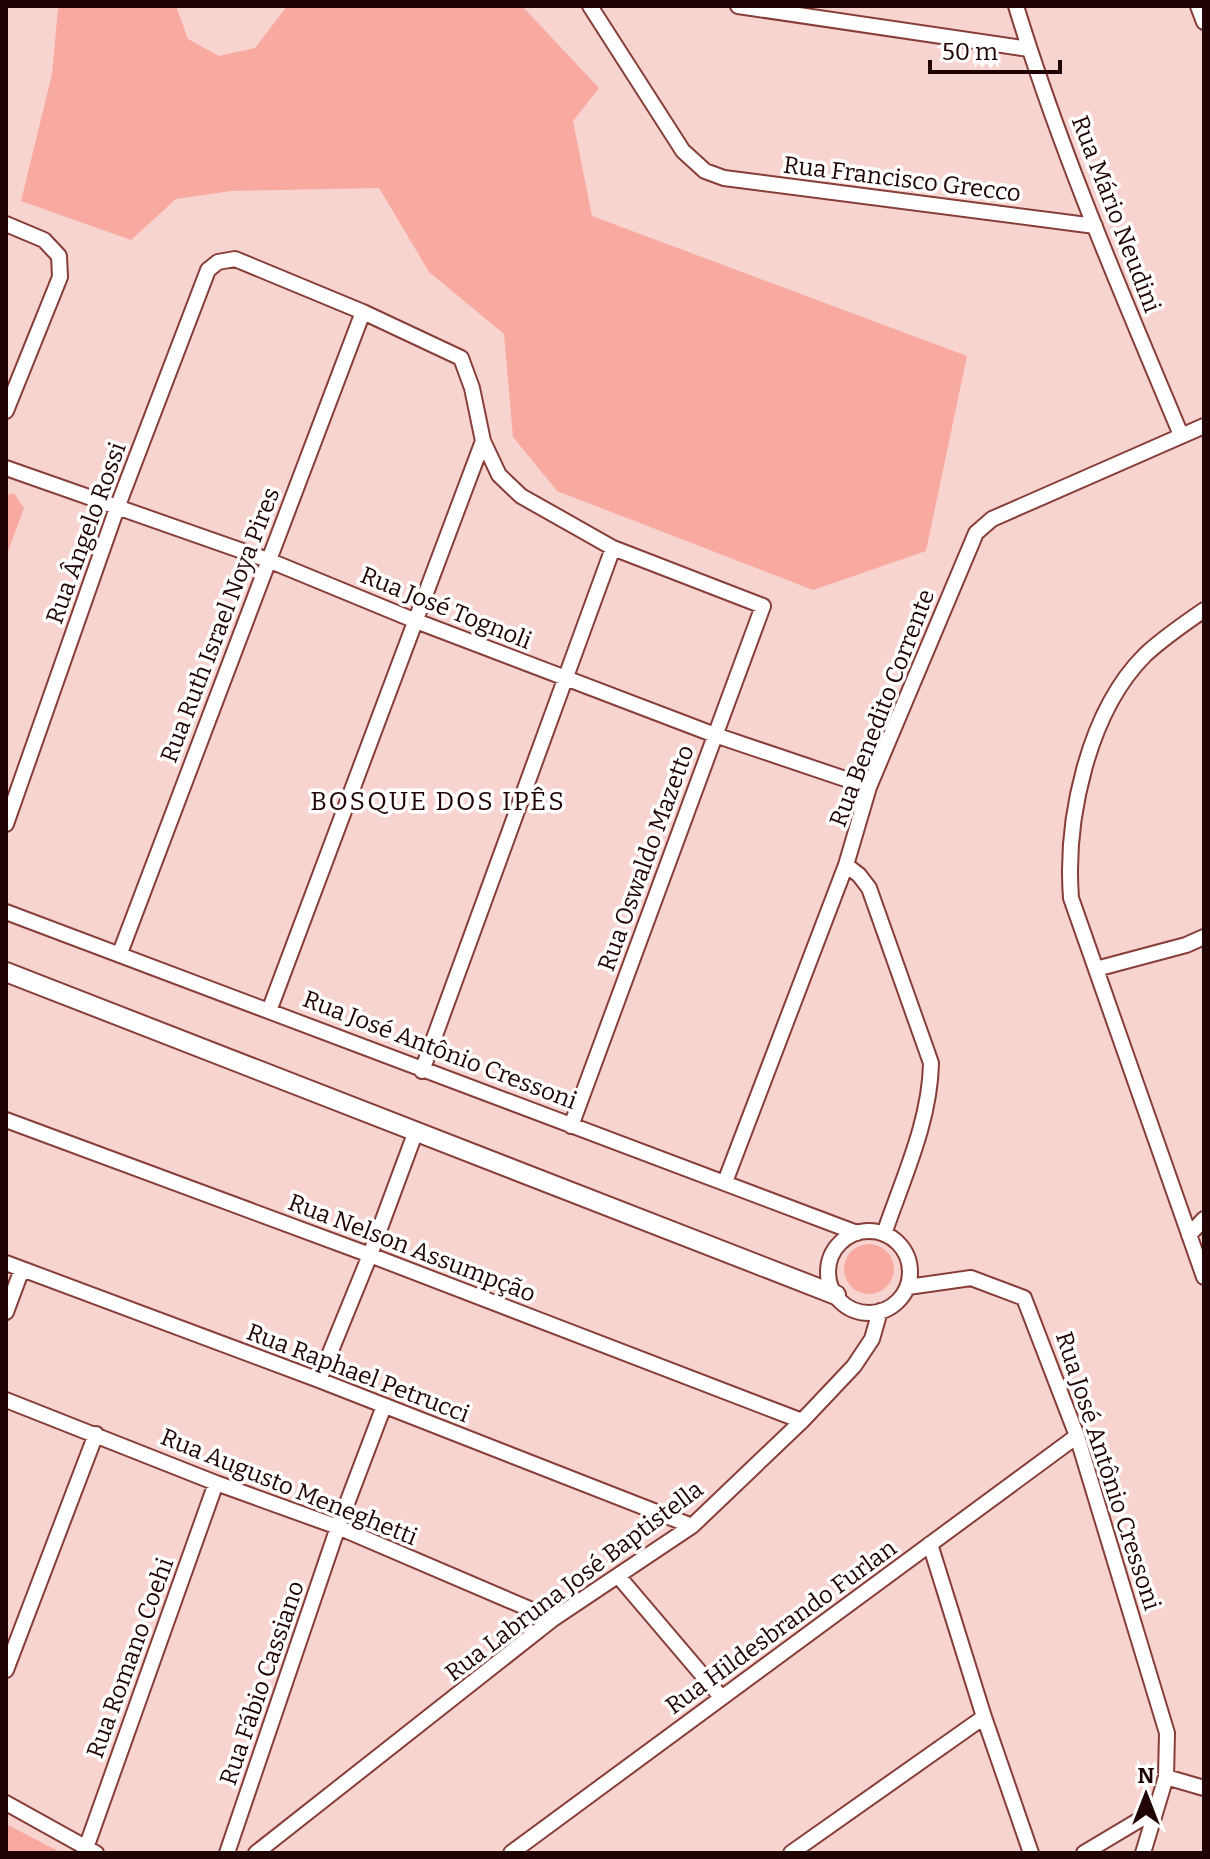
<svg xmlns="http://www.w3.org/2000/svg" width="1210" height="1859" viewBox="0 0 1210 1859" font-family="Bitter,serif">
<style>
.green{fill:#f8aaa1}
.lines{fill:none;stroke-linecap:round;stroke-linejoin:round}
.minor-casing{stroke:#873e38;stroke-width:18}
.tertiary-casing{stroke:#873e38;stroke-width:22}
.minor{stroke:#fff;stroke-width:14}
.tertiary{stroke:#fff;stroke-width:18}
.labels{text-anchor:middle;stroke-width:7;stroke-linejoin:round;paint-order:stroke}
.street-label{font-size:24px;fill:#1f0403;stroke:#fff}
.neighbourhood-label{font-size:26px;letter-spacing:2px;fill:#1f0403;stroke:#fff}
</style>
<rect width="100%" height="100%" fill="#f8d4d0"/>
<path class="green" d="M63 6H176L188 39 219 56 255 48 287 6H522L599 88 573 121 592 216 967 356 926 551 813 590 557 491 513 437 504 334 429 272 379 188 231 191 176 199 131 240 21 201 52 74 58 9Z
M14 493 24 508 6 557V496Z
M844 1269a25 25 0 1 1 50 0a25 25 0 1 1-50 0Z
M6 1824 62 1853H6Z"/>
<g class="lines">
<defs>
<path id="minor" d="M590 6 683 151 705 171 724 178 1095 226
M738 6 1029 49
M1016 6C1061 153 1122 294 1181 435
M1198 6 1204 22
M6 224 44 240 59 256 60 277 6 411
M6 468 268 560 416 621 715 735 869 787
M1204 610C1184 624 1163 638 1145 655 1088 712 1065 819 1071 898L1204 1277
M6 824 117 508 208 270 218 262 235 259 363 312 461 358 472 388 483 441 499 475 521 496 613 548 763 606 571 1126
M846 865 859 875 869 888 931 1063C930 1122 903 1178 884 1234
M6 912 857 1233
M120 953 363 312
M1096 969 1186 945 1204 937
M269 1011 483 441
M422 1071 613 548
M6 1120 370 1255 802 1421
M725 1182 846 865 869 787 976 533 992 519 1204 426
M828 1272a41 41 0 1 1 82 0a41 41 0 1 1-82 0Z
M1189 1235 1204 1219
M6 1263 319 1380 692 1526
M908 1287 971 1278 1024 1298 1077 1436 1167 1733 1166 1777 1143 1853
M6 1312 22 1269
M319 1380 370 1255 416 1131
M6 1400 216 1483 338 1527 553 1619
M930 1544 984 1717 1031 1853
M619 1577 721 1697
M6 1670 96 1434
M1166 1777 1204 1788
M6 1803 96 1853
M86 1848 216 1483
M227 1853 338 1527 384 1406
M256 1853 553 1619 692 1526 802 1421 854 1366 872 1339 880 1311
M511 1853 1077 1436
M791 1853 984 1717
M1084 1853 1156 1810"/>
<path id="tertiary" d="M6 972 836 1295"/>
</defs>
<use href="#minor" class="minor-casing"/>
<use href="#tertiary" class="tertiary-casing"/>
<use href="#minor" class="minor"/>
<use href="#tertiary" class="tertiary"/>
</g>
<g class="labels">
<g class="street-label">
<text transform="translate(902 179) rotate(7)" y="8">Rua Francisco Grecco</text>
<text transform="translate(1116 214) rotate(69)" y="8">Rua Mário Neudini</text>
<text transform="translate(86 533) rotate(-70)" y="8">Rua Ângelo Rossi</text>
<text transform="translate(446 608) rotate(22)" y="8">Rua José Tognoli</text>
<text transform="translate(220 625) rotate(-69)" y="8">Rua Ruth Israel Noya Pires</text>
<text transform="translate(882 708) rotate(-69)" y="8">Rua Benedito Corrente</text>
<text transform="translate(646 858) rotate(-70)" y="8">Rua Oswaldo Mazetto</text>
<text transform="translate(440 1050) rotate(21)" y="8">Rua José Antônio Cressoni</text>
<text transform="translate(412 1248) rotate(21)" y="8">Rua Nelson Assumpção</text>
<text transform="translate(358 1373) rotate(21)" y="8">Rua Raphael Petrucci</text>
<text transform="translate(1108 1471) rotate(72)" y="8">Rua José Antônio Cressoni</text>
<text transform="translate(289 1487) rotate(22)" y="8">Rua Augusto Meneghetti</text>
<text transform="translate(574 1581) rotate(-37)" y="8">Rua Labruna José Baptistella</text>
<text transform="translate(781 1627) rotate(-36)" y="8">Rua Hildesbrando Furlan</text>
<text transform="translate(130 1658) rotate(-70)" y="8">Rua Romano Coehi</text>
<text transform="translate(262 1683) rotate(-71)" y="8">Rua Fábio Cassiano</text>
</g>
<g class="neighbourhood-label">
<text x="438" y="810">BOSQUE DOS IPÊS</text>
</g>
</g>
<rect width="1210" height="1859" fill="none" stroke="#1f0403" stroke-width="16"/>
<g transform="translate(1146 1795)" stroke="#ffffff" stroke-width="6" paint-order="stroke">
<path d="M0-6L14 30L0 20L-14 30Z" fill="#1f0403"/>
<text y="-12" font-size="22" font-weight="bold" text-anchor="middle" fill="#1f0403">N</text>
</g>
<path d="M930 60v12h130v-12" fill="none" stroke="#1f0403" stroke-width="4"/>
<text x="942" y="60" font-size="24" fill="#1f0403" stroke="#ffffff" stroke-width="6" paint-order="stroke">50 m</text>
</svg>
